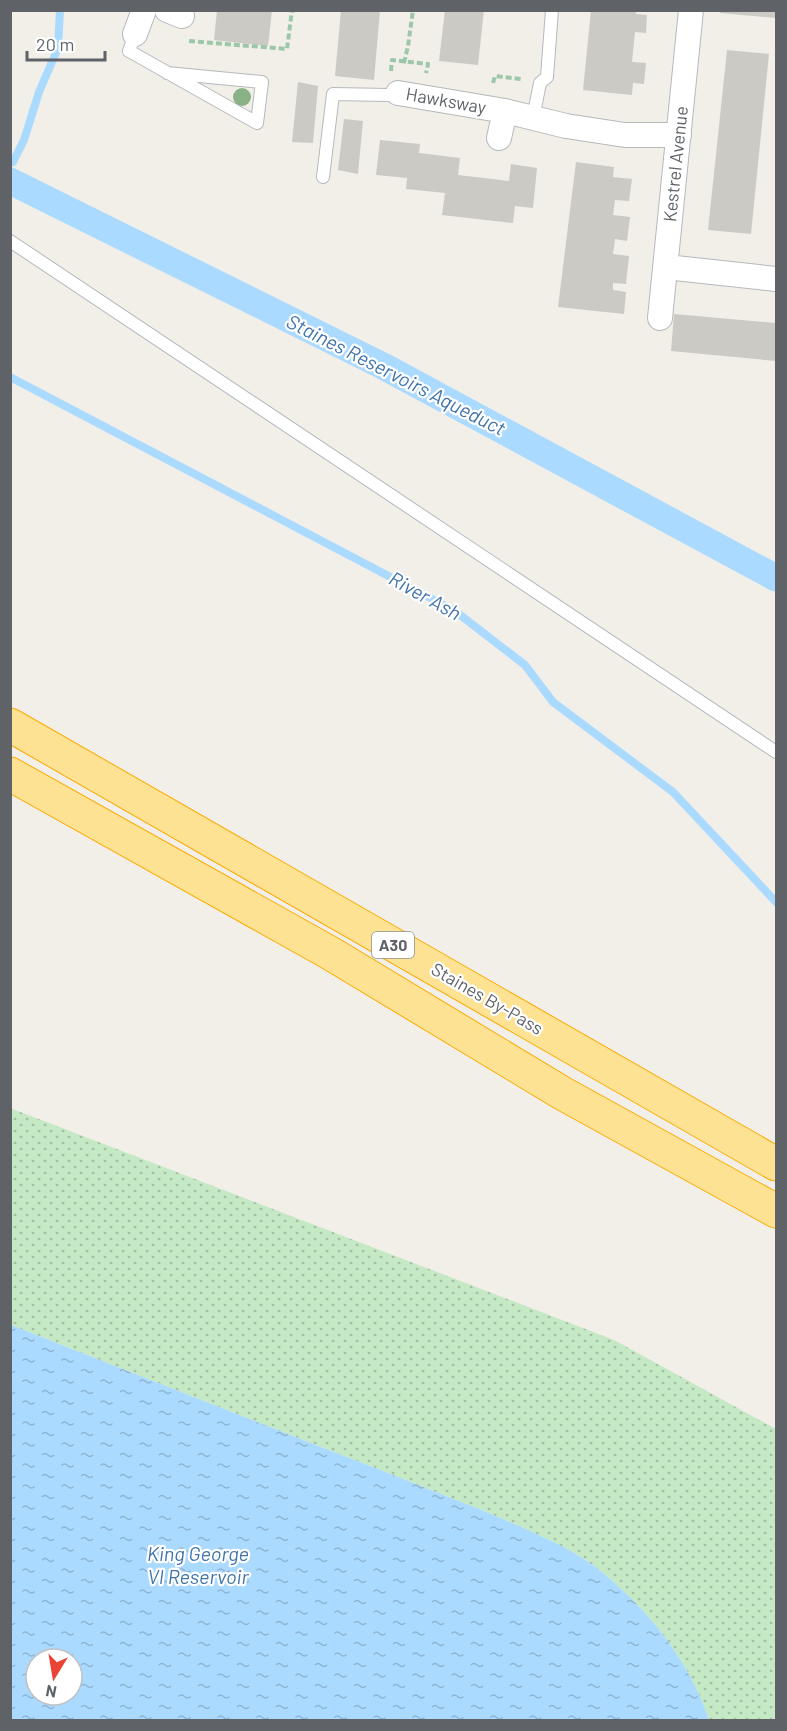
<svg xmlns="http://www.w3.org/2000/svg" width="787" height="1731" viewBox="0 0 787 1731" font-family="Barlow,sans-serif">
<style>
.grass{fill:url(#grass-dots)}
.water{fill:url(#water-ripples);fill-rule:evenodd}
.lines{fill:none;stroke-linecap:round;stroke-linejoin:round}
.stream{stroke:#aadaff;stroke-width:8}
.canal{stroke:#aadaff;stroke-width:27}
.building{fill:#cccac5}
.lane-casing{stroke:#b5b8bc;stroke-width:14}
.street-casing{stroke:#b5b8bc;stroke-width:26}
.highway-casing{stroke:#f9ab00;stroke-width:35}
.path{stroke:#9cc7a9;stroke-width:4;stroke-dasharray:6 3;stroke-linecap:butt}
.lane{stroke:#fff;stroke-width:12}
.street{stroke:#fff;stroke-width:24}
.highway{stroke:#fde293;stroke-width:33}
.tree{fill:#89b387}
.labels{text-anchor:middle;stroke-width:4.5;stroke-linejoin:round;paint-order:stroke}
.shield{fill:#fff;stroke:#8f9295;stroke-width:1.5}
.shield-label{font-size:16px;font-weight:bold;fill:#5f6368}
.street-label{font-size:18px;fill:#5f6368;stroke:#fff}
.water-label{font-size:20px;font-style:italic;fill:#4174aa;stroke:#fff}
</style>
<defs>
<pattern id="grass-dots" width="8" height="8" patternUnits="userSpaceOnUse" patternTransform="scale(1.5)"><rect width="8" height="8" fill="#c5e8c5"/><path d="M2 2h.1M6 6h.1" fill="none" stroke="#a3c0a4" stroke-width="1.8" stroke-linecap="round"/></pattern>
<pattern id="water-ripples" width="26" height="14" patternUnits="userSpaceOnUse" patternTransform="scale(1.5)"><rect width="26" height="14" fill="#aadaff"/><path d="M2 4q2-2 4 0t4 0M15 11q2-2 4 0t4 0" fill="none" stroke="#8eb4d2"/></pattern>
</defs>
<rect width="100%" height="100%" fill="#f1efe8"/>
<path class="grass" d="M10 1108 614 1340 776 1429V1720H709C689 1659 645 1605 594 1566 568 1547 539 1535 510 1522 468 1504 425 1488 383 1471 259 1423 135 1374 11 1325Z"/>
<path class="water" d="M11 1325C135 1374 259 1423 383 1471 425 1488 468 1504 510 1522 539 1535 568 1547 594 1566 645 1605 689 1659 709 1720H11ZM36 1659H72V1695H36Z"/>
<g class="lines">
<path class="stream" d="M13 162 24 140 39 92 58 48 60 10
M10 377 455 611 525 665 553 702 673 792 776 902"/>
<path class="canal" d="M10 181 383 366 776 578"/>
</g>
<path class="building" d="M217 10H272L268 46 214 40Z
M341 10H380L374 80 335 76Z
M445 10H484L478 65 439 61Z
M591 10H636V14L647 15 646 33 635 32 632 62 646 63 644 84 633 83 632 95 583 90Z
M720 10H776V18L720 13Z
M727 50 769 54 751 234 708 230Z
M298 82 318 86 313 143 292 142Z
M344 119 363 121 358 174 338 170Z
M380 140 420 144 419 153 460 158 458 175 509 181 511 164 537 168 533 208 515 206 513 223 442 215 445 193 406 189 407 178 376 175Z
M576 162 614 167 613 177 632 179 629 201 615 200 613 215 630 217 627 241 615 239 613 254 629 256 626 284 613 283V290L626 292 624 314 558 307Z
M674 314 776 323V361L671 351Z"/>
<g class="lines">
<defs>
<path id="lane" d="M135 34 129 51 257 123 262 82 167 73
M533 118 540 83 547 77 552 10
M323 177 333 94 388 95 398 93
M10 241 776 752"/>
<path id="street" d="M167 10 182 16
M135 34 144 10
M398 93 505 111 566 126 625 135H679
M499 138 505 111
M666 267 776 279
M660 318 691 10"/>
<path id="highway" d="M10 725 776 1164
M10 774 330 953 562 1093 776 1211"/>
</defs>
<use href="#lane" class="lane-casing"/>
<use href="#street" class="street-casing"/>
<use href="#highway" class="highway-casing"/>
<path class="path" d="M189 41 287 49 292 10
M404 63 408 46 413 10
M391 71 392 60 428 64 426 73
M493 83 495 76 521 79"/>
<use href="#lane" class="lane"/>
<use href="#street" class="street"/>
<use href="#highway" class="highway"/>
</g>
<circle class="tree" cx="242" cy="97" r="9"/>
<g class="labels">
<rect class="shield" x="372" y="932" width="42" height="26" rx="4.5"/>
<g class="shield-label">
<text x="393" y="951">A30</text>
</g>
<g class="street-label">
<text transform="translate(446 101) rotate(10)" y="6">Hawksway</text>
<text transform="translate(676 164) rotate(-84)" y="6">Kestrel Avenue</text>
<text transform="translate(487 999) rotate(30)" y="6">Staines By-Pass</text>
</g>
<g class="water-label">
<text transform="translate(396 375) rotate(27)" y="7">Staines Reservoirs Aqueduct</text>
<text transform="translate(425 596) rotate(29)" y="7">River Ash</text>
<text x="198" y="1561">King George<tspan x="198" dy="23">VI Reservoir</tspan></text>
</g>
</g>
<rect width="787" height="1731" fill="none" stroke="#5f6368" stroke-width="24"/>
<g transform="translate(54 1677) rotate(191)"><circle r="28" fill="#ffffff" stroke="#bfc1c3" stroke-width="1.5"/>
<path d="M0-4.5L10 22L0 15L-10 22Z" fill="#ea4335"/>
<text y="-9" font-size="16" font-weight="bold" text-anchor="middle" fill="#5f6368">N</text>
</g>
<path d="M27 51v9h78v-9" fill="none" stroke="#5f6368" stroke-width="3"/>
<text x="36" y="51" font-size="18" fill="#5f6368" stroke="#ffffff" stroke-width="4.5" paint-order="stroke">20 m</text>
</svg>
